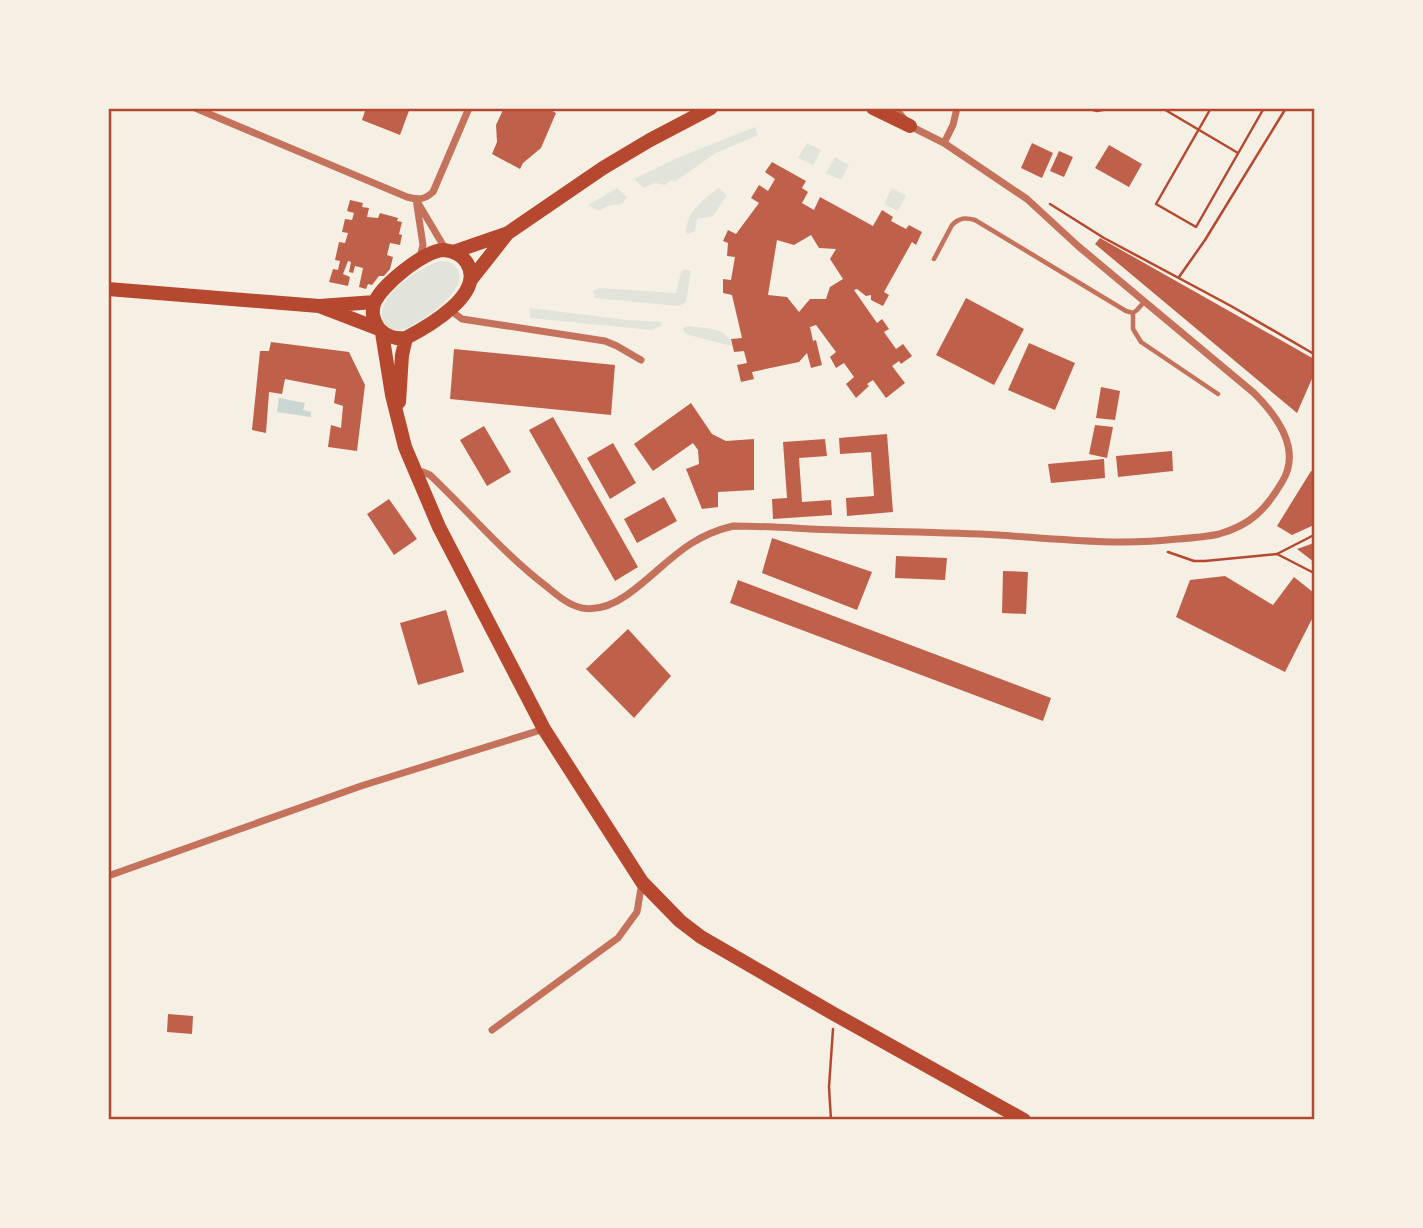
<svg xmlns="http://www.w3.org/2000/svg" width="1423" height="1228" viewBox="0 0 1423 1228" font-family="'Golos Text',sans-serif">
<style>
.green{fill:#e2e4dc}
.water{fill:#c9d6d2}
.building{fill:#bf614a;fill-rule:evenodd}
.lines{fill:none;stroke-linecap:round;stroke-linejoin:round}
.path{stroke:#b5482f;stroke-width:2.5}
.service{stroke:#c5725c;stroke-width:4.5}
.minor{stroke:#c5725c;stroke-width:7}
.primary{stroke:#b5482f;stroke-width:14}
.neatline{fill:none;stroke:#b5482f;stroke-width:2.5}
</style>
<rect width="100%" height="100%" fill="#f6efe4"/>
<path class="green" d="M755 127 758 135 716 153 674 182 671 180 665 185 655 183 644 188 634 179 677 158Z
M807 143 821 150 813 165 798 158Z
M835 157 849 165 841 180 826 173Z
M617 188 627 197C621 206 621 204 612 205 608 205 603 209 599 211L588 205Z
M718 188 727 195 713 216 697 219 695 231 688 234 686 232C687 210 703 201 718 188Z
M892 188 906 196 898 211 884 204Z
M440 261C448 261 454 263 458 270 467 289 432 314 418 322 412 325 405 330 398 330 386 331 379 319 383 308 392 285 419 269 440 261Z
M684 269 691 271 686 302 679 306 595 298 593 291 599 288 676 293 681 272Z
M530 308 627 320 661 322V326L651 330 530 318Z
M687 326C703 328 729 327 732 346L689 335 684 332 683 328Z"/>
<path class="water" d="M279 398 305 403 303 410 311 412V417L277 412Z"/>
<path class="building" d="M366 108H410L400 135 362 120Z
M504 108H547L556 113 541 148 523 163 520 169 492 154 497 142 496 125Z
M1032 143 1053 153 1042 178 1021 168Z
M1109 145 1142 164 1129 187 1095 168Z
M1059 151 1073 157 1064 177 1050 171Z
M772 162 806 181 802 188 808 192 802 203 814 210 820 197 873 226 882 210 893 217 891 221 906 229 909 225 922 232 916 245 912 242 884 292 889 295 883 306 871 300V295L866 296 857 289 854 290 877 323 882 319 889 329 884 332 896 349 903 344 912 356 901 364 899 361 892 366 905 383 886 398 873 380 867 384 869 386 856 398 846 384 854 377 844 363 836 368 830 357 836 352 816 325 810 327 813 341 816 340 822 365 811 368 807 353 799 362 752 372 754 379 741 382 737 365 747 363 744 351 734 352 731 339 742 338 732 295 723 293V279L731 280 735 257 727 256 728 243 723 241 728 230 736 234 759 203 751 198 759 185 768 191 775 179 765 172ZM811 235 819 248 836 249 830 259 843 279 830 287 826 299H810L799 312 787 297 768 295 777 240 794 245Z
M350 200 363 203 362 207 369 208 367 217 378 218 380 213 398 218 397 221 402 222 399 234 402 235 400 245 390 243 387 255 393 257 390 269 384 276H379L372 285 368 284 366 289 359 287 363 268 355 266 353 273 349 272 351 262 348 261 343 274 350 277 348 286 329 282 333 269 338 270 340 261 335 260 339 242 345 243 348 233 342 232 345 219 352 220 354 213 347 211Z
M1100 238 1314 359V374L1297 413 1095 244Z
M966 298 1024 329 994 385 936 355Z
M271 342 349 352 365 385 357 451 328 447 331 425 341 428 343 406 334 403 336 389 285 379 282 394 269 392 266 433 252 430 260 351H269Z
M1029 343 1075 363 1055 410 1008 390Z
M454 349 615 365 611 415 450 399Z
M1101 387 1120 391 1115 420 1096 418Z
M691 403 712 434 726 441 754 439V490L718 492V507L702 509 686 469 699 464 698 450 693 443 653 471 634 444Z
M553 417 638 567 615 581 529 430Z
M1095 425 1113 427 1107 458 1089 454Z
M484 426 511 472 487 486 460 440Z
M887 434 893 512 847 516 846 498 874 496 871 452 840 454 839 438Z
M825 439 827 456 799 458 802 502 831 500 832 515 773 519 772 499 787 498 783 442Z
M613 443 636 483 610 499 587 458Z
M1172 451 1173 471 1118 477 1116 456Z
M1104 459 1105 478 1051 483 1048 464Z
M1311 471 1314 472V525L1292 535 1277 526Z
M664 497 677 521 637 543 624 519Z
M389 499 417 539 394 555 367 514Z
M772 538 872 572 857 610 762 573Z
M1314 543V562L1297 549Z
M896 556 947 558 945 580 895 578Z
M1003 571 1028 572 1026 614 1002 613Z
M1225 576 1273 605 1294 577 1314 593V615L1285 672 1176 617 1190 580Z
M738 580 1051 698 1043 721 730 603Z
M446 610 464 672 418 685 400 623Z
M628 629 671 676 634 718 586 669Z
M168 1014 193 1016 192 1034 167 1032Z"/>
<g class="lines">
<path class="path" d="M1086 108 1097 111 1114 108
M1162 108 1238 153
M1211 108 1156 204 1196 227 1264 108
M1050 204 1104 238 1231 306 1314 354
M1179 277 1205 240 1286 108
M1168 552 1194 561H1205L1277 554 1314 573
M1277 554 1314 535
M831 1120 829 1087 833 1029"/>
<path class="service" d="M934 259 952 225C959 218 965 217 975 220L1126 311 1133 313 1137 310 1144 302
M1133 313V329L1141 342 1218 394"/>
<path class="minor" d="M195 108 407 197C418 200 424 200 433 192L469 108
M944 143 953 125 957 108
M416 199 423 245 420 257
M418 203 446 250
M450 310 462 319 605 341 617 346 641 360
M416 473 423 472 430 475C469 512 503 553 546 586 557 595 568 605 582 608 598 611 614 604 627 595 666 567 683 538 733 526 769 526 804 529 839 530 892 532 945 532 998 535 1058 539 1118 546 1177 539 1191 538 1206 537 1219 534 1251 525 1266 509 1282 482 1302 450 1277 416 1254 393L1078 246 1027 199 944 143 910 126 895 108
M108 876 361 786 544 729
M492 1030 618 938 637 912 642 882"/>
<path class="primary" d="M873 108 910 126
M453 252 508 233 603 168 650 140 711 108
M470 281 507 234
M108 289 319 306 375 302
M319 306 379 329C387 337 395 339 406 338 427 327 486 294 467 263 462 255 454 251 444 250 425 250 380 286 374 304 371 314 374 321 379 329
M382 333 392 395 405 447 439 527 544 729 642 882 680 921 701 937 834 1014 1024 1120
M399 402 402 355 406 338"/>
</g>
<rect width="1423" height="1228" fill="none" stroke="#f6efe4" stroke-width="220"/>
<rect x="110" y="110" width="1203" height="1008" class="neatline"/>
</svg>
